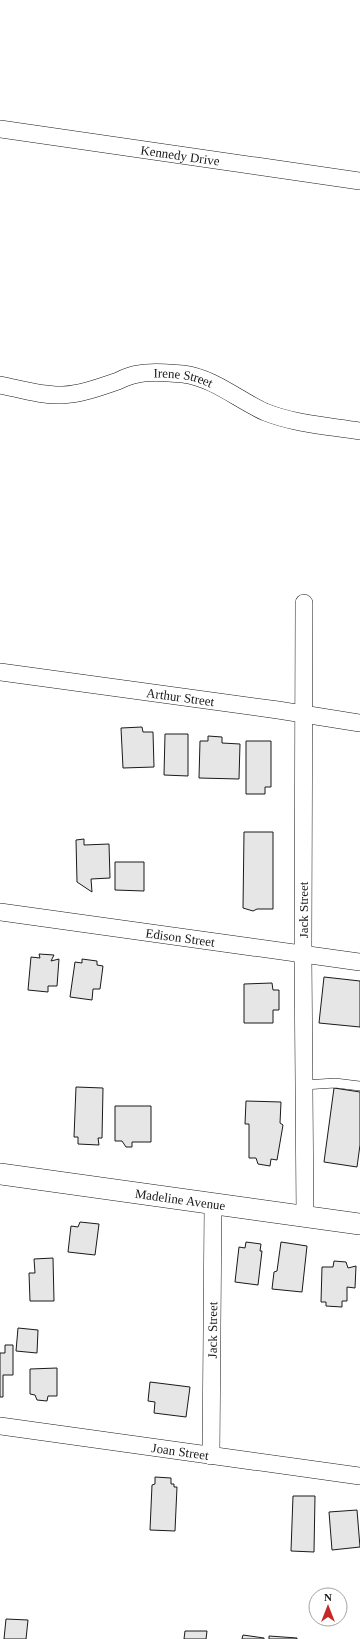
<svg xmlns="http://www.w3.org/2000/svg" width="360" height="1639" viewBox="0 0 360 1639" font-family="Georgia,serif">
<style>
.building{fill:#e6e6e6;stroke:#1a1a1a}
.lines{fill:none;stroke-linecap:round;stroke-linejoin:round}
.service-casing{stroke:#1a1a1a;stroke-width:10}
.minor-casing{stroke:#1a1a1a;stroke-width:18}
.tertiary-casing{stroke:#1a1a1a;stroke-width:22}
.service{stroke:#fff;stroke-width:9}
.minor{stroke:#fff;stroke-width:17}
.tertiary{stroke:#fff;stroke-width:21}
.labels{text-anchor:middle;stroke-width:3;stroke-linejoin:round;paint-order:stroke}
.street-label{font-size:13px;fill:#1a1a1a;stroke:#fff}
</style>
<rect width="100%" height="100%" fill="#fff"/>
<path class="building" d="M142 727 143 732H153L154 767 123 768 121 728Z
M165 734H188V776L164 775Z
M208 736 222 737V743L240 744 239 779 199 778 200 741H208Z
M246 741H271V787H265V794H246Z
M244 832H273V909H257L253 911 243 908Z
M84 839V845L109 844 110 878 91 879 92 892 77 882 76 840Z
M115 862H144V891L115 890Z
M39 954 54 955 51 961 59 959 57 986H48V992L28 990 31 957 40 958Z
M82 959 97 961V965L103 966 100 989H93L92 1000 70 997 75 962 82 963Z
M324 977 360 981V1027L319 1023Z
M272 983 273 990H279V1010H273V1023H244V984Z
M76 1087 103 1088 102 1138H98L99 1145 78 1144V1137H74Z
M334 1088 360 1092V1145L357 1167 324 1162Z
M246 1101 281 1102 280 1123 283 1125 277 1160 271 1159 270 1166 258 1164 256 1158H249V1124H245Z
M115 1106H151V1142H132V1147H126L122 1141H115Z
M80 1222 99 1224 95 1255 68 1252 71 1226 78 1227Z
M246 1242 261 1244 260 1251H262L258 1285 235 1282 239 1247 245 1248Z
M281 1242 307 1246 302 1292 272 1289 274 1272 277 1271Z
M53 1258 54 1301H30L29 1273H35L34 1259Z
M334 1261 346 1262 348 1268 356 1266 355 1288 347 1287V1301H342V1307L326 1306V1302H321L322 1267H333Z
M18 1328 38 1330 37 1353 16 1351Z
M5 1345H13V1375H3V1397H0V1353H5Z
M57 1368V1396H48L47 1401 37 1400 35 1395 30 1394V1369Z
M150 1382 190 1387 186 1417 154 1413 155 1402 148 1401Z
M155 1477 171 1478V1484H174V1487H177L175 1531 150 1530 152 1485 155 1484Z
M293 1496H315L314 1552 291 1551Z
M357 1510 360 1547 332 1550 329 1512Z
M6 1619 28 1620 26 1639H4Z
M185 1631H207L206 1639H184Z
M243 1635 264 1638V1639H242Z
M269 1636 297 1638V1639H269Z"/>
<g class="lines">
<defs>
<path id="service" d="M304 1085 335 1083 360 1086"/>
<g id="minor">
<path id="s1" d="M0 129 360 181"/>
<path id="s2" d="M0 385C20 389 42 396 63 395 82 394 100 387 118 381 124 378 131 375 138 374 153 371 168 373 183 374 214 378 238 400 265 412 295 424 328 426 360 431"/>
<path d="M304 603 303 954 305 1217"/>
<path id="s3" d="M0 672 278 710 360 723"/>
<path id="s4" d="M0 912 360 962"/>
<path id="s5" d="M0 1426 360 1476"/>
<path id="s6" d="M211 1456 213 1204"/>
</g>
<g id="tertiary">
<path id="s7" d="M0 1174 360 1224"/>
</g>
</defs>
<use href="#service" class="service-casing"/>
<use href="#minor" class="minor-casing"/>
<use href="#tertiary" class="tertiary-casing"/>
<use href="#service" class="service"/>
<use href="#minor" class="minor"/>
<use href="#tertiary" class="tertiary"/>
</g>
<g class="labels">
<g class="street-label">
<text dy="5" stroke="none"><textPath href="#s1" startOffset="182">Kennedy Drive</textPath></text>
<text dy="5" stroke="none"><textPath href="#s2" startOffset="188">Irene Street</textPath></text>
<text dy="5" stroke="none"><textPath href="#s3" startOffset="182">Arthur Street</textPath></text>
<text transform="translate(303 910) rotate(-90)" y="5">Jack Street</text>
<text dy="5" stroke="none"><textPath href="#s4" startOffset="182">Edison Street</textPath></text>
<text dy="5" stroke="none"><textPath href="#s7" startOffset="182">Madeline Avenue</textPath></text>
<text dy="5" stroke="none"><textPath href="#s6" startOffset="126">Jack Street</textPath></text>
<text dy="5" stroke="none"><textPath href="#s5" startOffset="182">Joan Street</textPath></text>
</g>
</g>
<g transform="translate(328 1607)"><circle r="19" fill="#ffffff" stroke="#a3a3a3"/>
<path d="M0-3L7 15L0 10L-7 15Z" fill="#c62828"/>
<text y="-6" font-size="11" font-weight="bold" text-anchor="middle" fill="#1a1a1a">N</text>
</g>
</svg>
